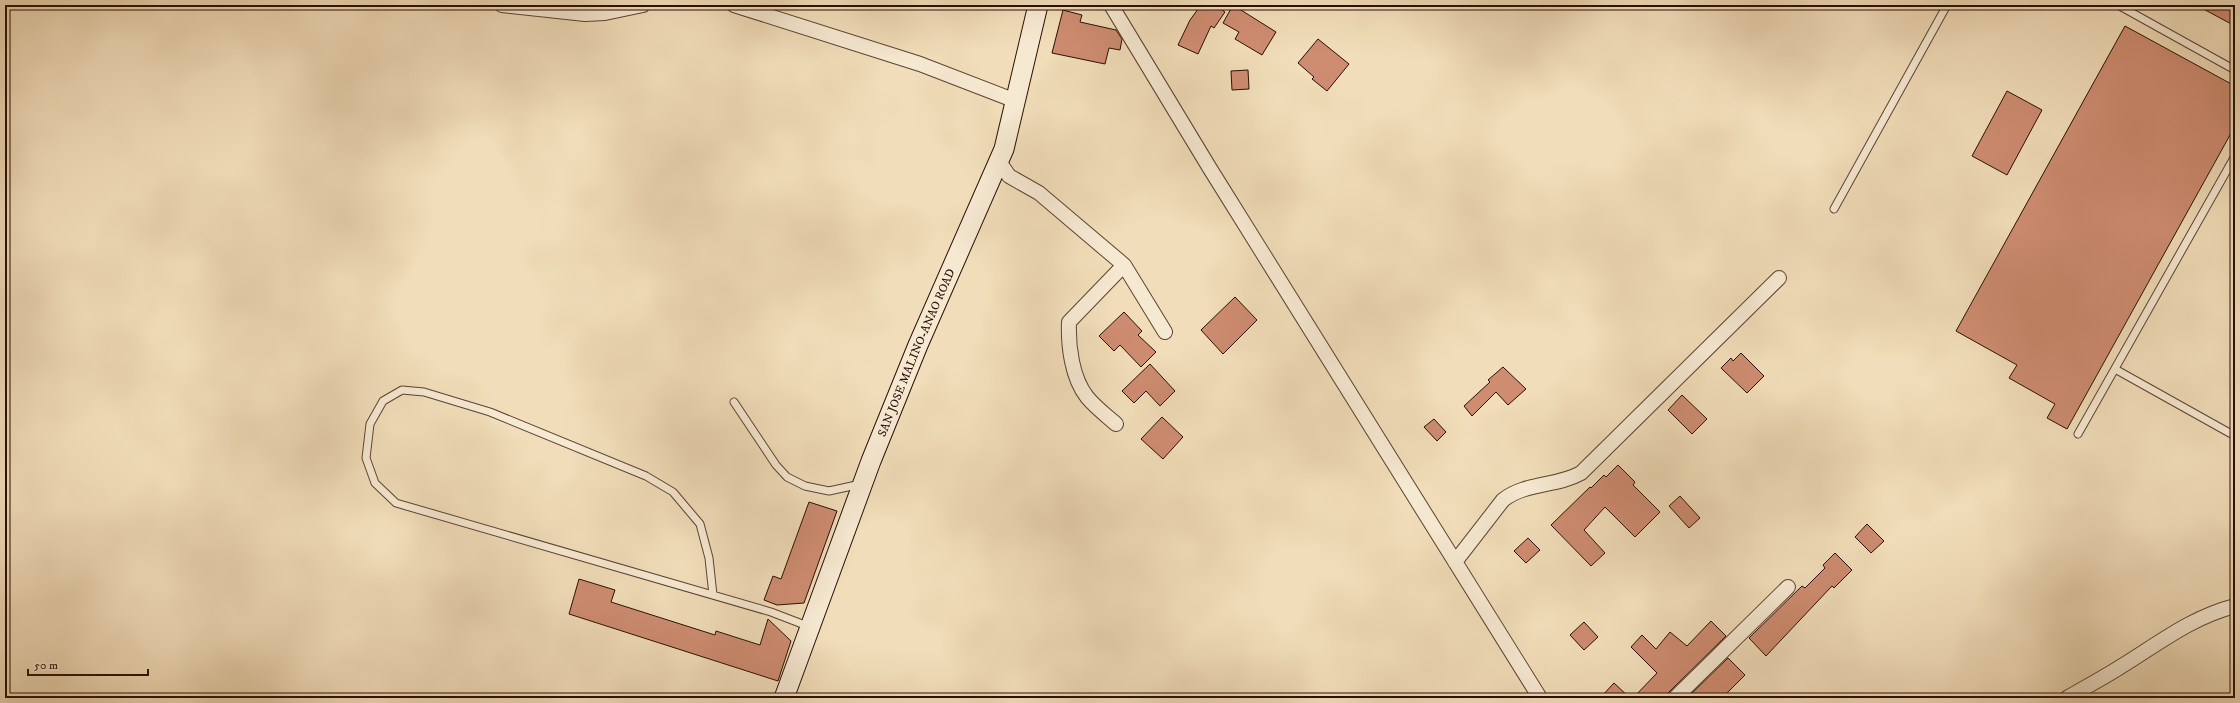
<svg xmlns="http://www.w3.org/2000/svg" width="2240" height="703" viewBox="0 0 2240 703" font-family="'IM FELL DW Pica',serif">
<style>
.building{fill:#ce8c71;stroke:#2a0e04}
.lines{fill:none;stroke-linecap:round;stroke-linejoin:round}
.service-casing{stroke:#5c4231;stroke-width:9}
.minor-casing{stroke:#5c4231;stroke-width:16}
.secondary-casing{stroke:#2a0e04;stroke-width:21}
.service{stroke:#f6e9d2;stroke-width:7}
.minor{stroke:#f6e9d2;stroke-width:14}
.secondary{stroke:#f6e9d2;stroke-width:19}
.labels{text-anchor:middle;stroke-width:3.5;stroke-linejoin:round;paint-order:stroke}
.street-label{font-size:12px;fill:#2a0e04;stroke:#f6e9d2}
</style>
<rect width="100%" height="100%" fill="#f1ddb9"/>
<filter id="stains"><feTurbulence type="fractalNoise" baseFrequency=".005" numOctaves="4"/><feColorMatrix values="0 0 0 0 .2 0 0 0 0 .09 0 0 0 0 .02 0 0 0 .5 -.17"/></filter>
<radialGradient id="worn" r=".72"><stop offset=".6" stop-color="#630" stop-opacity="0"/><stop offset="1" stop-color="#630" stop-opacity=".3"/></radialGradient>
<path class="building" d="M1201 5H1215L1225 12 1214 28 1211 26 1198 54 1178 45 1190 20Z
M1233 5 1276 32 1262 55 1235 39 1239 32 1223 23Z
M2196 5H2235V26Z
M1063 10 1082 15 1080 22 1116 30 1122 39 1120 50 1109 48 1105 64 1052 53Z
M2125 26 2235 86V126L2067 429 2047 418 2055 404 2009 378 2017 365 1956 331Z
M1318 39 1349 64 1327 91 1312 79 1314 77 1298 63Z
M1248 70 1249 89 1232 90 1231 71Z
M2007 91 2042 110 2007 175 1972 156Z
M1235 297 1257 320 1223 354 1201 330Z
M1124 312 1142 331 1138 335 1156 352 1141 367 1120 345 1114 351 1099 336Z
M1741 353 1764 376 1747 393 1721 368 1731 358 1733 361Z
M1150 364 1175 391 1160 406 1146 391 1134 403 1122 391Z
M1503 367 1526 389 1508 405 1496 392 1472 416 1464 406 1490 382 1488 380Z
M1682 395 1707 419 1692 434 1668 410Z
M1162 417 1183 437 1163 459 1141 439Z
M1434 419 1446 432 1437 441 1424 427Z
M1618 465 1635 482 1633 485 1660 512 1635 537 1605 507 1584 530 1605 553 1591 566 1551 525 1590 487 1591 488 1604 475 1606 477Z
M1680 496 1700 518 1689 528 1669 506Z
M809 502 837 511 804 603 777 605 764 600 773 576 781 579Z
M1867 524 1884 541 1871 553 1855 537Z
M1528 538 1540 550 1526 563 1514 551Z
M1835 553 1852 570 1834 588 1832 586 1766 656 1749 638 1802 586 1805 588 1825 568 1823 565Z
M579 579 615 590 611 602 715 635 716 631 760 645 768 619 791 641 778 681 569 614Z
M1711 621 1726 636 1669 692 1667 698H1633L1657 673 1631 647 1642 635 1656 649 1670 632 1687 646Z
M1584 622 1598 637 1584 650 1570 635Z
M1728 658 1745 675 1722 698H1687Z
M1614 683 1630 698H1600Z"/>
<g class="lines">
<defs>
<path id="service" d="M2118 5 2235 70
M1834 209 1947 5
M2115 369 2235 436
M734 402 776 465 787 477 805 486 829 491 861 484
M2078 434 2235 156
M713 595 709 558 700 524 673 492 646 476 490 412 424 392 402 390 383 401 370 424 366 458 375 483 396 503 771 612 810 627"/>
<path id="minor" d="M502 5 585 14 605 13 643 5
M734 5 920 64 1016 101
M1111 5 1209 167 1540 698
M998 160 1009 176 1039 193 1124 265 1069 322C1068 346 1072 378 1087 397 1095 407 1107 416 1116 424
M1124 265 1165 332
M1455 562 1503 500C1526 482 1556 487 1581 473L1779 278
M1675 698 1788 587
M2067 698C2084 688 2101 679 2117 669 2157 645 2189 618 2235 606"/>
<g id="secondary">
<path id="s1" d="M784 698 871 461 918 345 1004 149 1038 5"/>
</g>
</defs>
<use href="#service" class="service-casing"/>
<use href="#minor" class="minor-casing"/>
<use href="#secondary" class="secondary-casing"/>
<use href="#service" class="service"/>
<use href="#minor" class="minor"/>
<use href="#secondary" class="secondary"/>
</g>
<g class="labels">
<g class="street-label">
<text dy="4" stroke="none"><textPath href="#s1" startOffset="370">SAN JOSE MALINO-ANAO ROAD</textPath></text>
</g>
</g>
<rect width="2240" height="703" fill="none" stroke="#f1ddb9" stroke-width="20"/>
<rect x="6" y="6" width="2228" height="691" fill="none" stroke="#2a0e04" stroke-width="2"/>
<rect x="10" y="10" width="2220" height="683" fill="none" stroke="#2a0e04"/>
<path d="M28 669v6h120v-6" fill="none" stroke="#2a0e04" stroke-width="2"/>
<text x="34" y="669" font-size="12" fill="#2a0e04" stroke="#f6e9d2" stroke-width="3" paint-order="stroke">50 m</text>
<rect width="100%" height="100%" filter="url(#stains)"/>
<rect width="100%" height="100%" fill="url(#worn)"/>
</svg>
